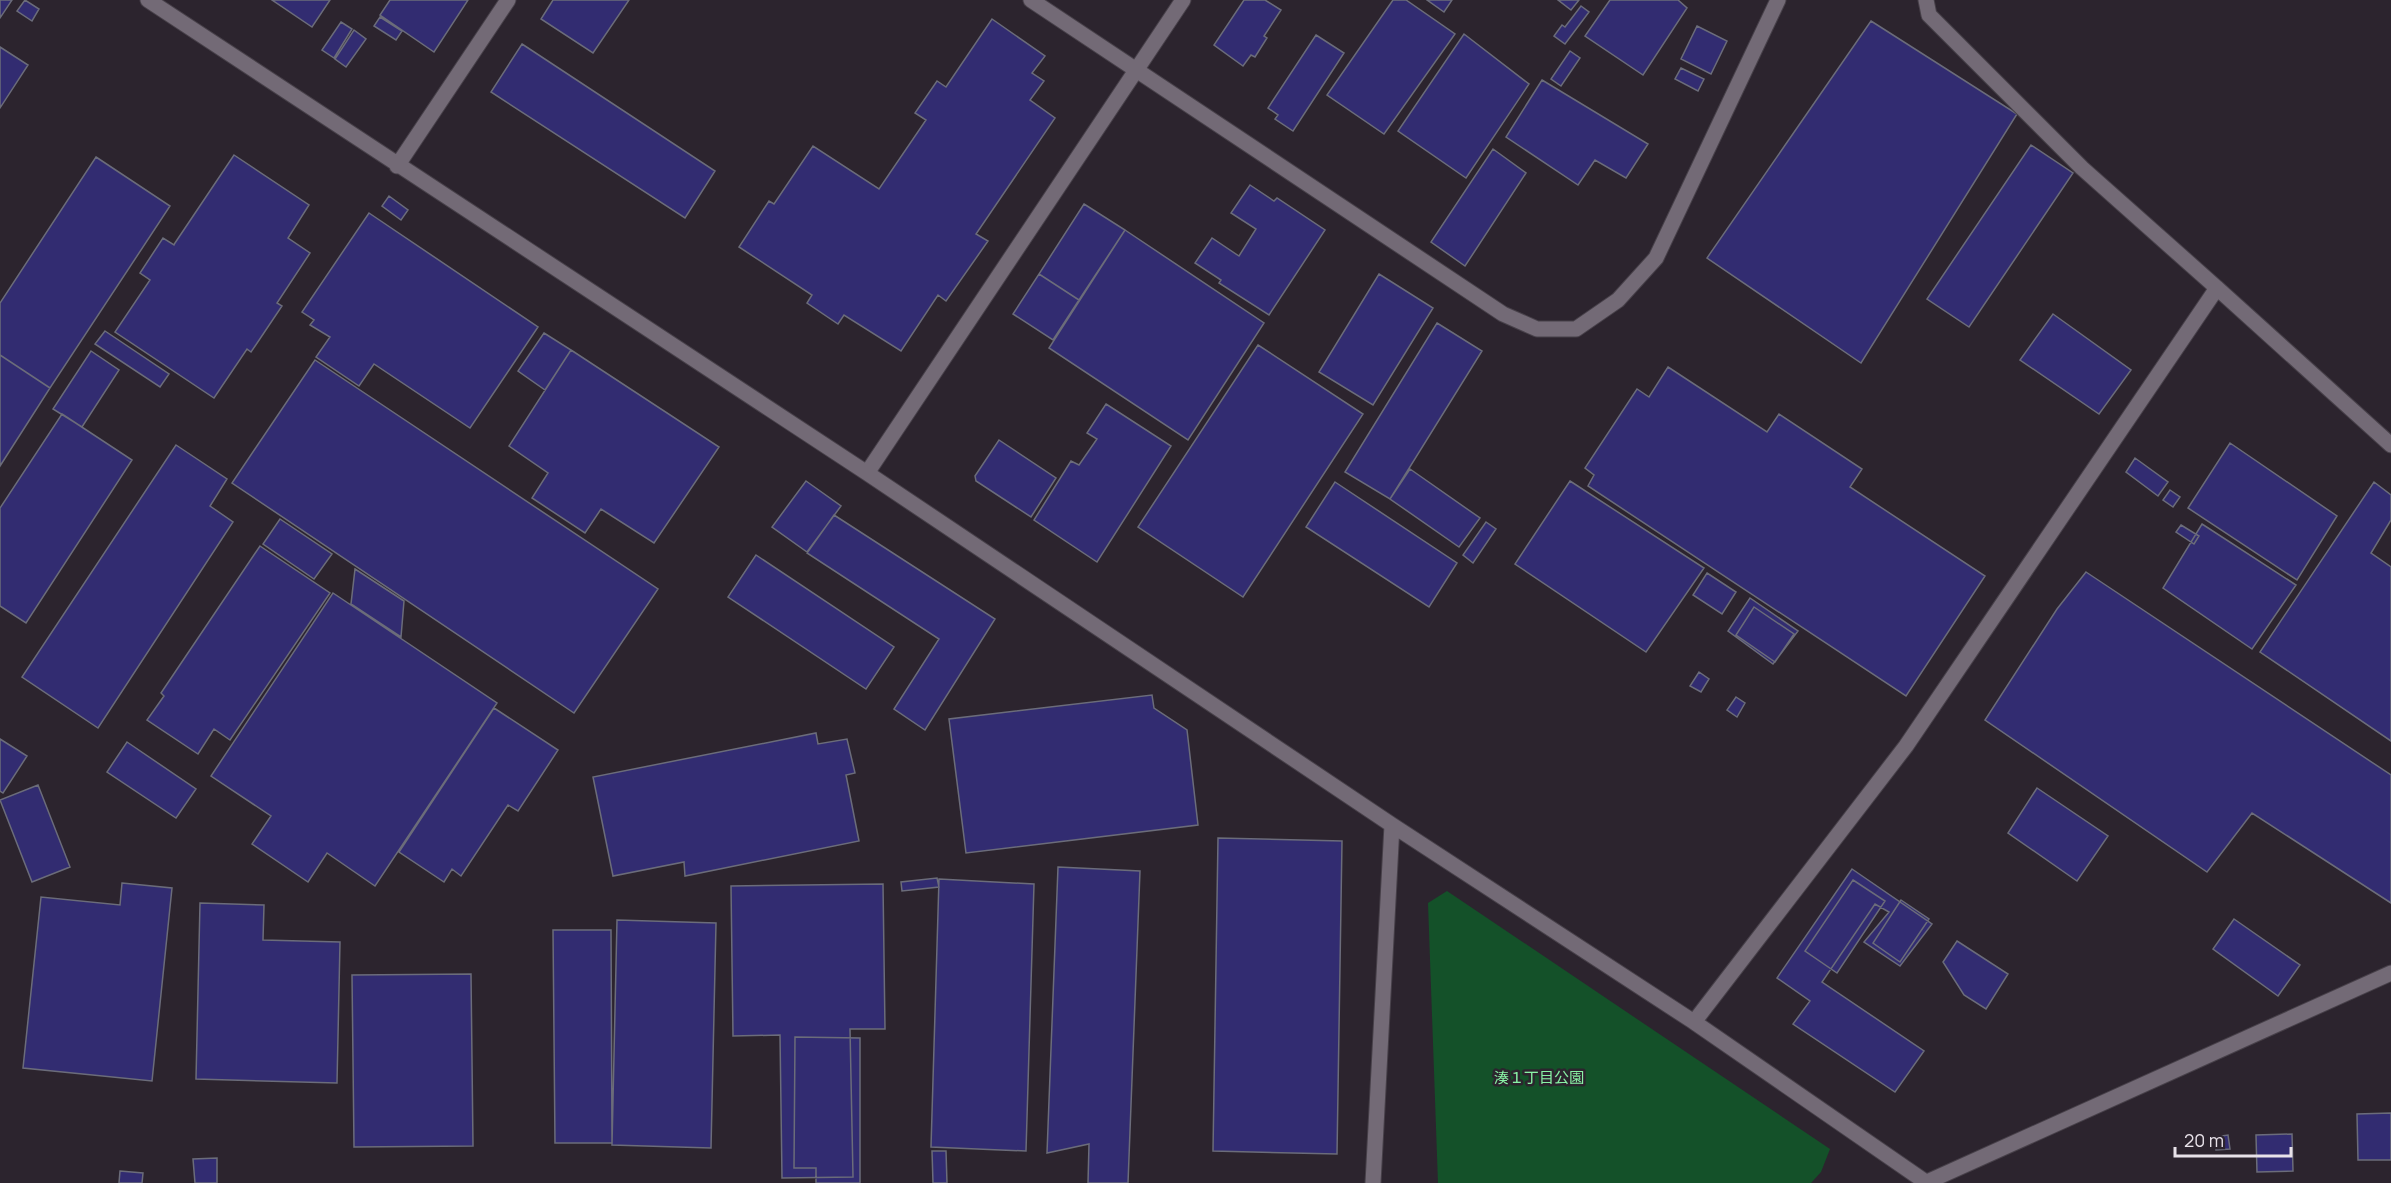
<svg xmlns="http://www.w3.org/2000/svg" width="2391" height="1183" viewBox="0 0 2391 1183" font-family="Manrope,'Noto Sans JP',sans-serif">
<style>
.green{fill:#145129}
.building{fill:#322c71;stroke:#6b6c7a;stroke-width:1.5}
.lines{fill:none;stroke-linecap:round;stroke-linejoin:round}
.minor-casing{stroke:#474049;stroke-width:17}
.minor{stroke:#736a76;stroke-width:15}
.labels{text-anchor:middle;stroke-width:5;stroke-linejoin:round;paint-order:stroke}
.park-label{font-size:15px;fill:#89f2a5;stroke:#2c242e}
</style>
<rect width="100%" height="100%" fill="#2c242e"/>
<path class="green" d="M1447 891 1830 1149 1821 1172 1811 1183H1438L1428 903Z"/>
<path class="building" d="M0 0H12L0 18Z
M25 0 39 9 32 21 17 11Z
M272 0H330L312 27Z
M390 0H468L434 52 380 15Z
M553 0H629L593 53 541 19Z
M1244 0H1265L1281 10 1264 36 1267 38 1255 57 1251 55 1243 66 1214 45Z
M1393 0H1406L1455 34 1384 134 1327 95Z
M1427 0H1452L1444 12Z
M1558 0H1579L1571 10Z
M1610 0H1678L1687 8 1643 75 1585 36Z
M1581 6 1589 12 1565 44 1554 36 1562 25 1565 27Z
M380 17 402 31 396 40 374 26Z
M992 19 1045 56 1032 73 1044 81 1030 100 1055 118 976 234 988 241 946 301 938 295 901 351 844 315 838 324 807 303 812 295 739 247 769 201 774 204 813 146 879 189 926 120 915 113 937 81 946 87Z
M1871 21 2017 114 1861 363 1707 258Z
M341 22 352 29 334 58 322 50Z
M1697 26 1727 41 1711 74 1681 59Z
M354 30 366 39 346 67 335 59Z
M1464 34 1529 84 1466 178 1398 131Z
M1316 35 1344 53 1293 131 1275 119 1278 115 1268 108Z
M522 44 715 171 685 218 491 92Z
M0 47 28 65 0 108Z
M1570 51 1580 58 1561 86 1551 79Z
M1681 68 1704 79 1698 91 1675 79Z
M1542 80 1648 144 1626 178 1595 160 1578 185 1506 137Z
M2031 145 2073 173 1969 327 1927 299Z
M1493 149 1526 173 1465 266 1431 242Z
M234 155 309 205 288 238 310 253 277 303 282 306 251 352 247 349 214 398 115 332 150 280 140 273 163 238 174 245 175 243Z
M96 157 170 206 50 388 0 355V303Z
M1250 185 1274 201 1277 198 1325 230 1269 315 1219 283 1221 280 1195 263 1212 238 1239 256 1256 229 1231 213Z
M389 196 408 210 401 220 382 206Z
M1084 204 1125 230 1079 300 1039 274Z
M369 213 538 327 470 428 374 364 359 386 316 357 330 337 310 325 314 320 302 312Z
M1125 230 1264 323 1188 440 1049 348Z
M1039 274 1079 300 1053 340 1013 314Z
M1379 274 1433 308 1373 405 1319 372Z
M2053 314 2131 370 2099 414 2020 360Z
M1437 323 1482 351 1390 499 1345 472Z
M105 331 169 374 160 387 95 344Z
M544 333 571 350 545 390 518 371Z
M1258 345 1363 414 1243 597 1138 527Z
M571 350 719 447 654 543 601 509 585 533 532 498 548 473 509 446Z
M91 351 119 370 82 427 53 409Z
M0 355 50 388 0 466Z
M315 360 658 589 574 713 232 483Z
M1668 367 1767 432 1779 414 1862 469 1850 487 1985 576 1906 696 1588 486 1594 475 1585 468 1637 389 1649 397Z
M1106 404 1171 446 1097 562 1034 520 1071 461 1079 465 1097 439 1087 433Z
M62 414 132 460 26 623 0 606V508Z
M999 440 1056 478 1031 517 976 481 975 476Z
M2230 443 2337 516 2297 580 2188 508Z
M176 445 227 479 210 506 233 522 98 728 22 677Z
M2135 458 2168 482 2158 496 2126 472Z
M1410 469 1480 518 1459 547 1390 499Z
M806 481 841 506 807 552 772 527Z
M1570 481 1704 568 1646 652 1515 564Z
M1335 482 1457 563 1429 607 1306 527Z
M2374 482 2391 495V520L2371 553 2391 567V741L2260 652Z
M2170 490 2180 497 2173 507 2163 500Z
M834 515 995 619 925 730 894 709 939 639 807 553Z
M280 519 332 554 314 579 263 544Z
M1486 522 1496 529 1473 563 1463 555Z
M2202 524 2296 585 2252 649 2163 588Z
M2181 525 2199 536 2194 544 2176 532Z
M260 546 330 593 230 740 214 729 198 754 147 720 164 696 161 693Z
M756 555 894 647 866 689 728 597Z
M355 569 404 601 401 637 351 604Z
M2086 572 2391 775V903L2252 813 2207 872 1985 720 2057 609Z
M1707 573 1736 592 1722 614 1693 595Z
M333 593 497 703 375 886 327 853 308 882 252 844 271 816 211 776Z
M1750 598 1798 631 1773 664 1728 631Z
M1754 607 1794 634 1775 662 1736 635Z
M1699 672 1709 679 1701 692 1690 686Z
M1152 695 1154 708 1187 730 1198 825 966 853 949 719Z
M1736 697 1745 703 1737 717 1727 710Z
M494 708 558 750 518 811 508 805 461 876 452 869 444 882 399 852Z
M816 733 818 744 847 739 855 773 846 775 859 841 685 876 684 862 613 876 593 777Z
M0 739 27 756 3 793 0 791Z
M127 742 196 789 176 818 107 772Z
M38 785 70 867 32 882 0 800Z
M2037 788 2108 836 2077 881 2008 833Z
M1218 838 1342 841 1337 1154 1213 1151Z
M1058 867 1140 871 1128 1183H1088L1089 1144 1047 1153Z
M1852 869 1932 924 1900 966 1864 942 1889 912 1875 904 1822 982 1924 1051 1895 1092 1793 1024 1810 1001 1777 978Z
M937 878 939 887 902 891 901 882Z
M939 879 1034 884 1026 1151 931 1147Z
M1853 880 1885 901 1837 973 1805 951Z
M122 883 172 888 152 1081 23 1068 41 897 120 905Z
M883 884 885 1029H850L853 1177 782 1178 780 1035 733 1036 731 886Z
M1901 900 1929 919 1900 962 1873 943Z
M200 903 264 905 263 940 340 942 337 1083 196 1079Z
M2234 919 2300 965 2278 996 2213 949Z
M617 920 716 923 711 1148 612 1145Z
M553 930H611L612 1143H555Z
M1957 941 2008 974 1986 1009 1964 995 1943 962Z
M471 974 473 1146 354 1147 352 975Z
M795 1037 860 1038V1183H816V1168H794Z
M2391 1113V1160H2358L2357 1114Z
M2292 1134 2293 1171 2257 1172 2256 1135Z
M2228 1135 2230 1149 2216 1150 2215 1137Z
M932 1151H946L947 1183H933Z
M217 1158V1183H195L193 1159Z
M120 1171 143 1173 142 1183H119Z"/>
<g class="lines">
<defs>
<path id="minor" d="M148 0 867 473 1392 825 1694 1022 1927 1183
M1031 0 1503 314 1537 329H1576L1618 300 1656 258 1778 0
M1926 0 1929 15 2082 168 2217 288
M397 166 508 0
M867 473 1183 0
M1694 1022 1906 746 2217 288 2391 445
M1927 1182 2391 973
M1373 1183 1392 825"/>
</defs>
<use href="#minor" class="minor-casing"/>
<use href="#minor" class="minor"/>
</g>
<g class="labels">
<g class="park-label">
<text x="1539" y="1083">湊１丁目公園</text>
</g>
</g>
<path d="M2175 1147v9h116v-9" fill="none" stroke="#e8e2e9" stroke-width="3"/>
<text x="2184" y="1147" font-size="18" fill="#e8e2e9" stroke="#2c242e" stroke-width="4.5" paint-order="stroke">20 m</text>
</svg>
